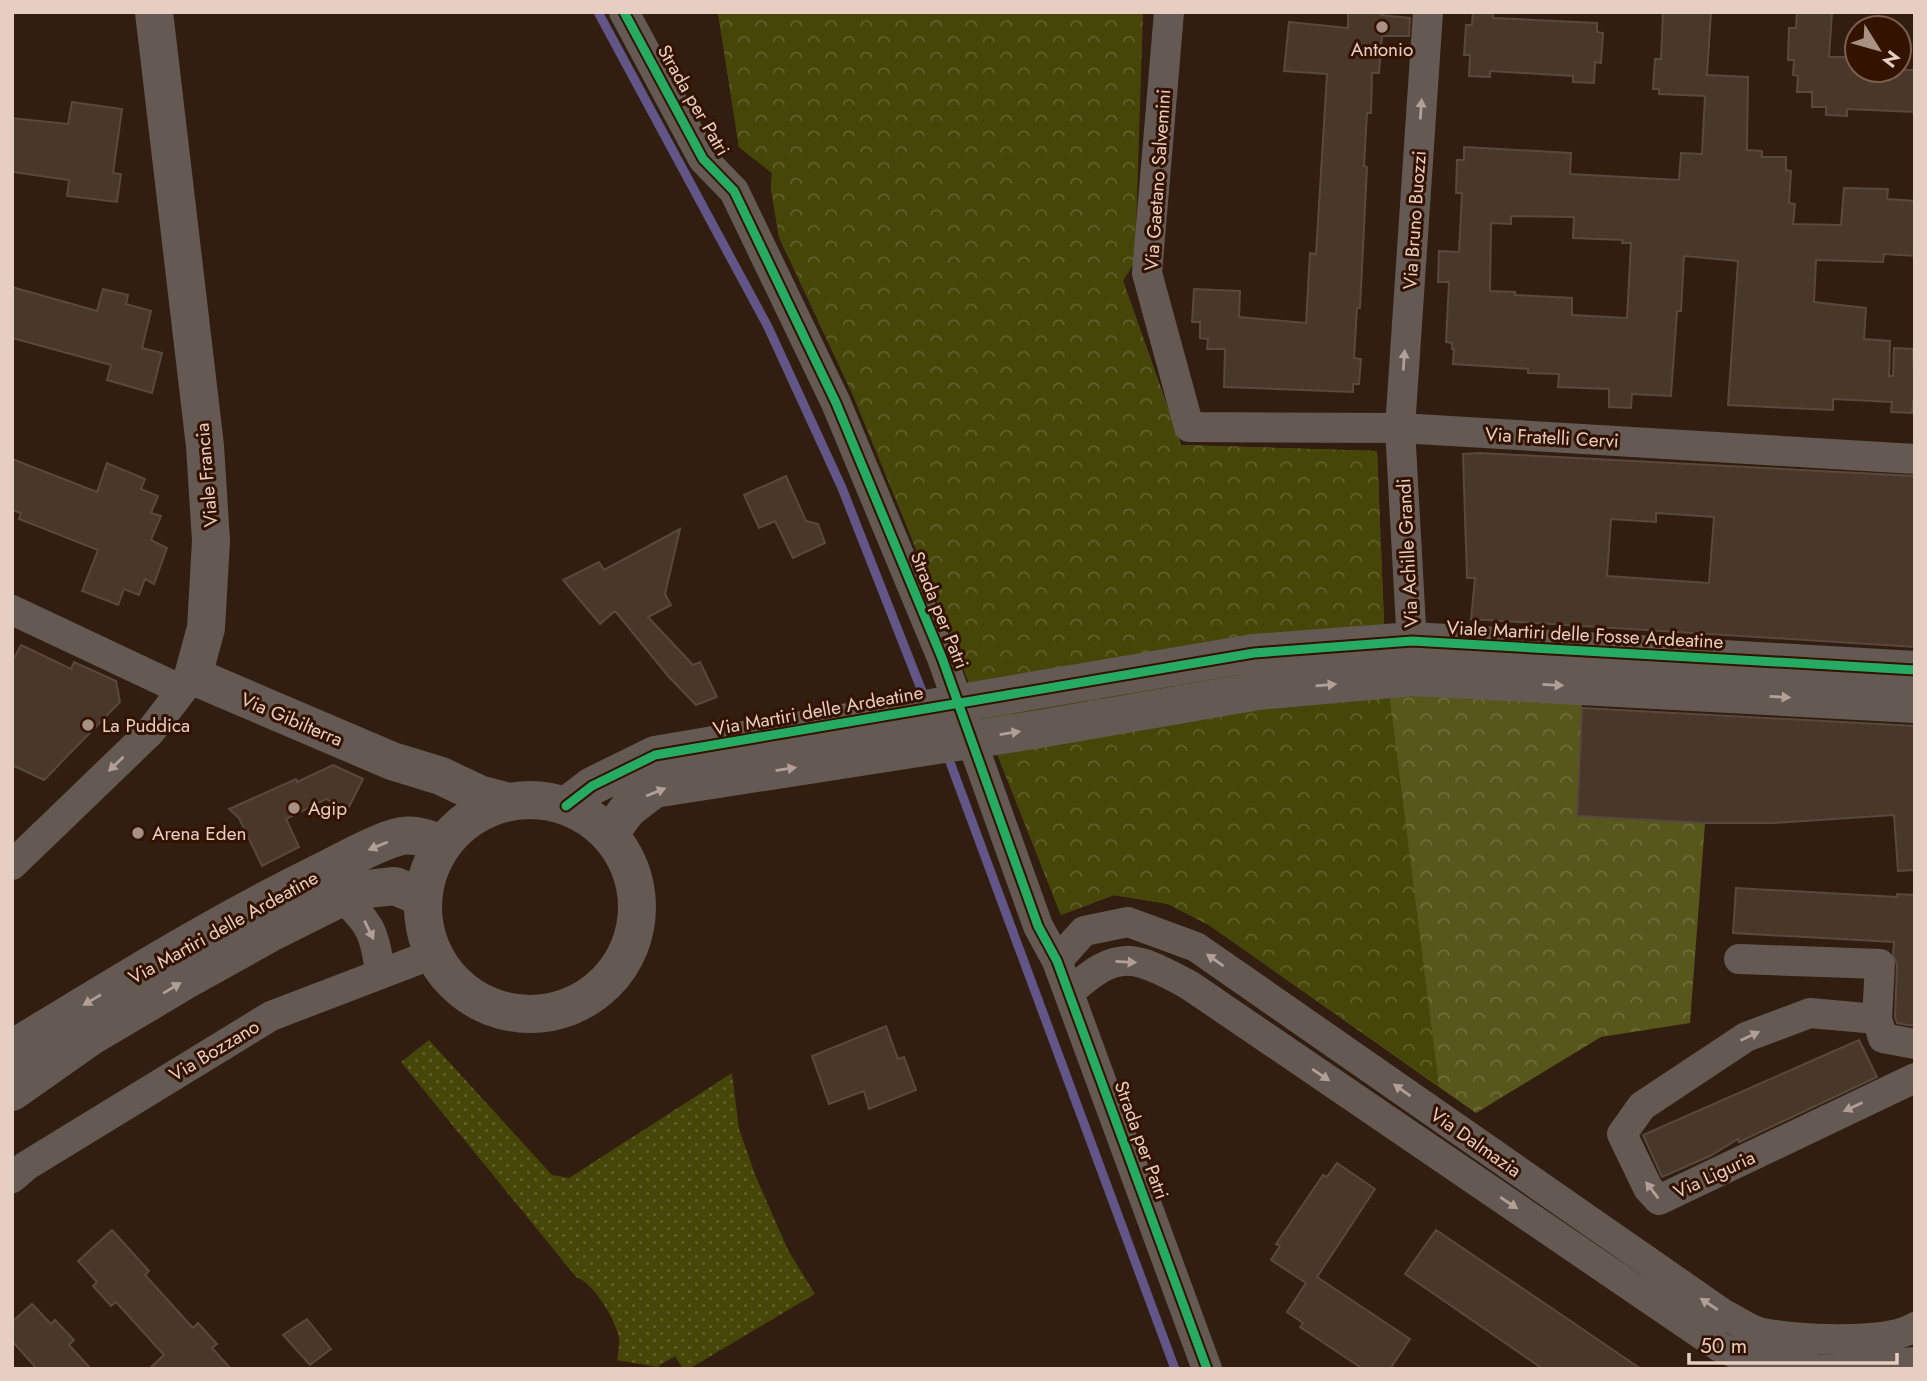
<svg xmlns="http://www.w3.org/2000/svg" width="1927" height="1381" viewBox="0 0 1927 1381" font-family="Jost,sans-serif">
<style>
.grass{fill:url(#grass-dots)}
.forest{fill:url(#forest-crowns)}
.park{fill:url(#park-crowns)}
.lines{fill:none;stroke-linecap:round;stroke-linejoin:round}
.stream{stroke:#625688;stroke-width:9}
.building{fill:#493729;stroke:#58483e;stroke-width:2;fill-rule:evenodd}
.minor{stroke:#645a53;stroke-width:30}
.tertiary{stroke:#645a53;stroke-width:38}
.tertiary-bridge{stroke:#645a53;stroke-width:38}
.cycleway-casing{stroke:#331200;stroke-width:13}
.cycleway{stroke:#26ab63;stroke-width:9}
.oneway{fill:#b2a096}
.poi-dot{fill:#a79184;stroke:#331200;stroke-width:2.5}
.labels{text-anchor:middle;stroke-width:6;stroke-linejoin:round;paint-order:stroke}
.poi-label{font-size:19px;fill:#e6cfc2;stroke:#331200;text-anchor:start}
.street-label{font-size:19px;fill:#e6cfc2;stroke:#331200}
</style>
<defs>
<pattern id="grass-dots" width="8" height="8" patternUnits="userSpaceOnUse" patternTransform="scale(1.75)"><rect width="8" height="8" fill="#464609"/><path d="M2 2h.1M6 6h.1" fill="none" stroke="#61602b" stroke-width="1.8" stroke-linecap="round"/></pattern>
<pattern id="forest-crowns" width="20" height="18" patternUnits="userSpaceOnUse" patternTransform="scale(1.75)"><rect width="20" height="18" fill="#57571b"/><path d="M2 6a3 3 0 1 1 6 0M12 15a3 3 0 1 1 6 0" fill="none" stroke="#6f6e3a"/></pattern>
<pattern id="park-crowns" width="20" height="18" patternUnits="userSpaceOnUse" patternTransform="scale(1.75)"><rect width="20" height="18" fill="#464609"/><path d="M2 6a3 3 0 1 1 6 0M12 15a3 3 0 1 1 6 0" fill="none" stroke="#61602b"/></pattern>
</defs>
<rect width="100%" height="100%" fill="#311e11"/>
<path class="grass" d="M429 1040 552 1175 569 1178 732 1073 739 1129 756 1177 788 1250 815 1294 689 1369H683L675 1356 657 1367 617 1360C618 1353 620 1344 619 1337 614 1318 595 1284 576 1277L401 1062Z"/>
<path class="forest" d="M718 12 1123 281 1181 445 1377 451 1384 622 1390 692 1582 701 1577 816 1705 823 1690 1023 1601 1037 1476 1113 1209 925 1168 904 1114 895 1061 915 906 524 853 395 779 237 771 188 772 173 739 147Z"/>
<path class="park" d="M718 12H1143L1135 262 1123 281 1180 445 1377 451 1384 622 1389 692 1439 1086 1209 925 1168 904 1114 895 1061 915 906 524 853 395 779 237 771 188 772 173 739 147Z"/>
<g class="lines">
<path class="stream" d="M598 12 768 327 842 488 925 699
M947 754 1175 1369"/>
</g>
<path class="building" d="M1348 12H1381V15L1410 18 1409 36H1382L1379 73H1372L1371 113H1367L1364 166 1367 167 1360 308H1357L1354 358 1361 359 1359 384H1353V392L1224 387 1225 349H1207L1208 339 1200 338V322H1192L1194 289 1240 291 1239 317 1306 323 1310 253 1316 254 1327 74 1284 71 1289 22 1348 28Z
M1473 12H1493V18L1597 23V32L1603 33 1601 63 1595 62 1594 83 1573 82V76L1490 71V77L1469 76 1470 55H1464L1466 25H1472Z
M1663 12H1711L1707 75 1748 77 1747 150 1762 151V157H1786V170L1791 171 1789 203 1795 204 1793 224 1841 225 1844 188 1888 189 1887 199 1915 201V256L1884 254 1883 262 1816 260 1814 302 1866 308 1864 339 1890 341 1889 376H1893L1894 348 1913 349 1915 403 1913 402 1912 413 1891 412 1892 402 1833 399V410L1728 405 1738 261 1684 256 1681 311H1677L1671 396 1632 394 1631 408 1609 407V389L1558 387 1559 374 1528 373V369L1453 364 1454 349H1452V343L1446 342 1449 282H1438L1439 251 1459 252 1462 193H1456L1457 160H1464V147L1571 153 1570 174 1679 180 1681 153 1702 154 1705 96 1659 94V89H1653L1655 59H1661ZM1511 216 1574 217 1573 238 1623 240 1622 243H1631L1627 318 1572 315V298L1515 295V292L1490 291 1491 223 1511 224Z
M1797 12H1832L1829 57H1850V65L1857 66V70H1915V112L1847 109V116L1826 115V107H1812V92H1797L1798 76 1793 75 1794 60H1788L1789 28H1796Z
M72 102 122 109 113 173 121 174 117 202 67 196 69 180 12 172V118L68 124Z
M12 287 97 311 103 289 128 295 126 304 151 311 142 348 162 353 152 393 107 380 111 365 12 338Z
M1480 453 1915 476V647L1471 619 1475 578H1467L1463 454ZM1656 513 1714 517 1709 583 1607 576 1611 519 1656 522Z
M12 459 97 492 107 463 145 479 141 489 158 496 151 513 161 516 151 540 167 548 154 584 145 579 139 595 124 589 118 605 82 591 98 550 19 519 21 513 12 510Z
M786 476 806 521 818 524 825 543 793 558 775 521 759 528 744 495Z
M680 529 665 594 671 605 648 617 693 665 700 662 717 697 696 705 669 677 615 611 600 624 563 580 599 562 604 570Z
M21 645 71 669 74 662 116 681 120 702 44 780 12 765V662Z
M1582 708 1915 726V870L1898 871 1894 815 1773 823H1705L1577 816Z
M333 765 363 779 348 809 326 799 286 819 299 847 262 866 239 818 229 809 296 779 297 782Z
M1736 888 1897 897V894L1915 895V1026L1897 1023 1895 1017 1897 965 1893 954 1894 942 1733 933Z
M886 1026 898 1059 904 1057 916 1090 869 1109 864 1091 829 1104 812 1056Z
M1859 1040 1877 1077 1739 1142 1738 1139 1710 1156 1662 1177 1643 1135Z
M1337 1163 1375 1189 1317 1277 1410 1339 1390 1369H1363L1300 1327 1303 1323 1287 1312 1306 1283 1271 1260 1280 1246 1276 1244 1323 1175 1327 1177Z
M112 1230 149 1271 145 1275 193 1328 198 1323 217 1344 212 1348 231 1369H149L164 1355 116 1302 111 1306 93 1286 97 1282 78 1261Z
M1436 1230 1553 1309 1641 1369H1543L1405 1274Z
M32 1304 51 1324 55 1320 74 1340 69 1345 91 1369H37L12 1341V1322Z
M307 1319 331 1349 310 1365 283 1335Z"/>
<g class="lines">
<path class="minor" d="M624 12 703 159 734 191 836 403 942 658 1038 926 1057 961 1207 1369
M1169 12 1147 273 1189 427 1400 428 1915 459
M12 610 182 690
M1413 663 1400 428 1428 12
M12 865 150 732 193 676
M342 897C370 923 375 933 380 972
M1739 959 1880 964 1877 1019
M1057 961 1084 931 1128 922 1196 947 1725 1315C1736 1320 1748 1329 1759 1332 1793 1340 1886 1345 1915 1327
M1069 993C1118 948 1133 955 1189 985L1720 1347 1755 1362 1816 1369
M1915 1044 1883 1038 1877 1019 1810 1013 1746 1037 1642 1106 1622 1134 1648 1188 1659 1200 1915 1078
M12 1178 26 1166 271 1016 433 954
M1824 1369 1915 1362"/>
<path class="tertiary" d="M154 12 205 446 211 541 206 628 193 676 392 761 441 776 479 794 508 802
M1254 653 1412 641 1915 670
M1258 691 1413 677 1915 704
M423 907a107 107 0 1 1 214 0a107 107 0 1 1-214 0Z
M566 806 592 786 655 755 714 745
M609 834 628 809 654 789 718 779
M12 1049C112 988 213 925 319 873 340 863 380 840 402 836 416 834 430 839 443 844
M12 1092 90 1037 186 980 272 932 342 897 367 889 395 886 423 898"/>
<path class="tertiary-bridge" d="M714 745 1254 653
M718 779 1034 730 1258 691"/>
<defs>
<path id="cycleway" d="M624 12 703 159 734 191 836 403 942 658 1038 926 1057 961 1207 1369
M566 806 592 786 655 755 1254 653 1412 641 1915 670"/>
</defs>
<use href="#cycleway" class="cycleway-casing"/>
<use href="#cycleway" class="cycleway"/>
</g>
<defs><path id="oneway-solid" d="M-6-.8H1V-3.2L6.5 0L1 3.2V.8H-6Z" transform="scale(1.75)"/></defs>
<g class="oneway">
<use href="#oneway-solid" transform="translate(1421 109) rotate(-86)"/>
<use href="#oneway-solid" transform="translate(1404 360) rotate(-86)"/>
<use href="#oneway-solid" transform="translate(1326 685) rotate(-5)"/>
<use href="#oneway-solid" transform="translate(1553 685) rotate(3)"/>
<use href="#oneway-solid" transform="translate(1780 697) rotate(3)"/>
<use href="#oneway-solid" transform="translate(1010 733) rotate(-9)"/>
<use href="#oneway-solid" transform="translate(116 764) rotate(136)"/>
<use href="#oneway-solid" transform="translate(786 769) rotate(-9)"/>
<use href="#oneway-solid" transform="translate(656 792) rotate(-22)"/>
<use href="#oneway-solid" transform="translate(378 846) rotate(158)"/>
<use href="#oneway-solid" transform="translate(369 930) rotate(64)"/>
<use href="#oneway-solid" transform="translate(1215 960) rotate(-145)"/>
<use href="#oneway-solid" transform="translate(1126 962) rotate(3)"/>
<use href="#oneway-solid" transform="translate(172 988) rotate(-31)"/>
<use href="#oneway-solid" transform="translate(92 1000) rotate(149)"/>
<use href="#oneway-solid" transform="translate(1750 1036) rotate(-25)"/>
<use href="#oneway-solid" transform="translate(1321 1075) rotate(34)"/>
<use href="#oneway-solid" transform="translate(1402 1090) rotate(-145)"/>
<use href="#oneway-solid" transform="translate(1853 1107) rotate(155)"/>
<use href="#oneway-solid" transform="translate(1652 1190) rotate(-127)"/>
<use href="#oneway-solid" transform="translate(1509 1203) rotate(34)"/>
<use href="#oneway-solid" transform="translate(1709 1304) rotate(-146)"/>
</g>
<g class="poi-dot">
<circle cx="1382" cy="27" r="7"/>
<circle cx="88" cy="725" r="7"/>
<circle cx="294" cy="808" r="7"/>
<circle cx="138" cy="833" r="7"/>
</g>
<g class="labels">
<g class="poi-label">
<text x="1382" y="56" text-anchor="middle">Antonio</text>
<text x="102" y="732">La Puddica</text>
<text x="308" y="815">Agip</text>
<text x="152" y="840">Arena Eden</text>
</g>
<g class="street-label">
<text transform="translate(694 100) rotate(60)" y="7">Strada per Patri</text>
<text transform="translate(1157 180) rotate(-86)" y="7">Via Gaetano Salvemini</text>
<text transform="translate(1414 220) rotate(-86)" y="7">Via Bruno Buozzi</text>
<text transform="translate(1552 437) rotate(3)" y="7">Via Fratelli Cervi</text>
<text transform="translate(206 475) rotate(-95)" y="7">Viale Francia</text>
<text transform="translate(1407 553) rotate(-93)" y="7">Via Achille Grandi</text>
<text transform="translate(940 610) rotate(68)" y="7">Strada per Patri</text>
<text transform="translate(1585 634) rotate(3)" y="7">Viale Martiri delle Fosse Ardeatine</text>
<text transform="translate(818 710) rotate(-10)" y="7">Via Martiri delle Ardeatine</text>
<text transform="translate(292 719) rotate(23)" y="7">Via Gibilterra</text>
<text transform="translate(223 927) rotate(-29)" y="7">Via Martiri delle Ardeatine</text>
<text transform="translate(214 1050) rotate(-31)" y="7">Via Bozzano</text>
<text transform="translate(1142 1140) rotate(70)" y="7">Strada per Patri</text>
<text transform="translate(1476 1142) rotate(35)" y="7">Via Dalmazia</text>
<text transform="translate(1714 1174) rotate(-25)" y="7">Via Liguria</text>
</g>
</g>
<rect width="1927" height="1381" fill="none" stroke="#e6cfc2" stroke-width="28"/>
<g transform="translate(1878 49) rotate(127)"><circle r="33" fill="#331200" stroke="#7b5e4e" stroke-width="2"/>
<path d="M0-5L12 26L0 18L-12 26Z" fill="#a79184"/>
<text y="-10" font-size="19" font-weight="bold" text-anchor="middle" fill="#e6cfc2">N</text>
</g>
<path d="M1689 1353v10h208v-10" fill="none" stroke="#e6cfc2" stroke-width="3.5"/>
<text x="1700" y="1353" font-size="21" fill="#e6cfc2" stroke="#331200" stroke-width="5" paint-order="stroke">50 m</text>
</svg>
